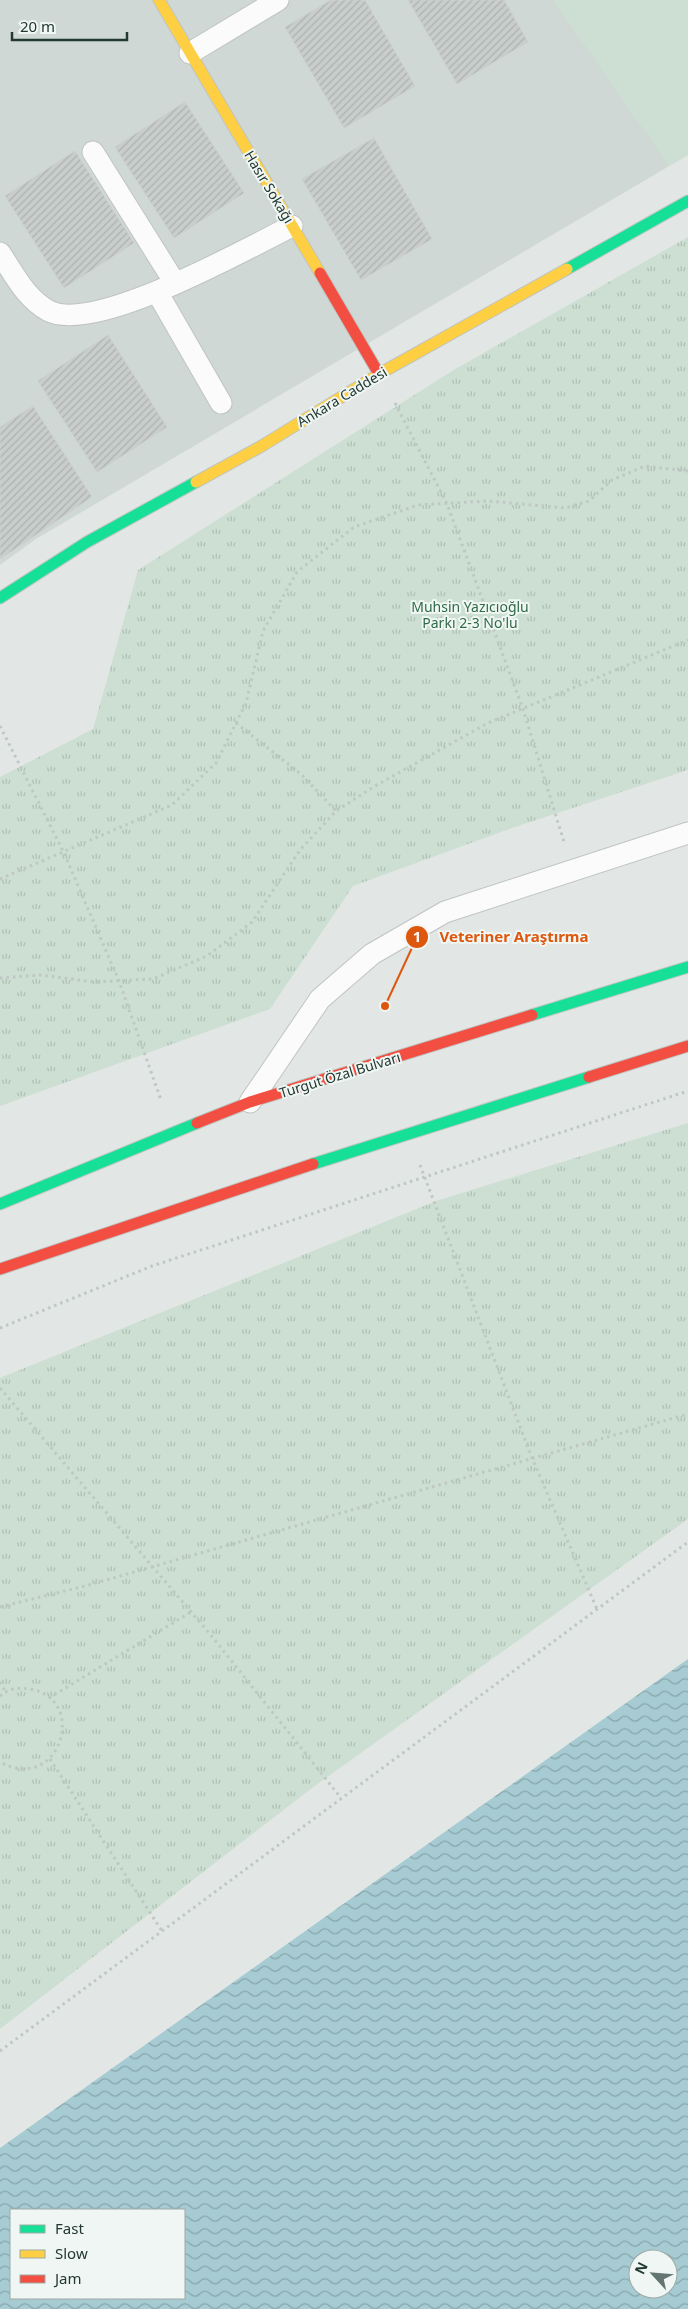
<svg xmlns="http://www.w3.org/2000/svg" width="688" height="2309" viewBox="0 0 688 2309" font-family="'Noto Sans',sans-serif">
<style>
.built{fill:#d0d8d5}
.green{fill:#ccdfd2}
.park{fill:url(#park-tufts)}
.water{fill:url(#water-waves);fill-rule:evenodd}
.building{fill:url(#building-hatch);stroke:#cbd0ce}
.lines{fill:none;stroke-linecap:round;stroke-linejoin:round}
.lane-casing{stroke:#bfc4c2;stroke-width:23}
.fast-casing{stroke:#bec5c2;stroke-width:13}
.slow-casing{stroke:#bec5c2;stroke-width:13}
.jam-casing{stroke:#bec5c2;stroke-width:13}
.path{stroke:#bfc7c5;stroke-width:3;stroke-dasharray:2.5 4;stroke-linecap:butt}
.lane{stroke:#fbfbfb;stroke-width:21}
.fast{stroke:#16e098;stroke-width:11}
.slow{stroke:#ffcf43;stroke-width:11}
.jam{stroke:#f24e42;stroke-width:11}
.labels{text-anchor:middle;stroke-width:4;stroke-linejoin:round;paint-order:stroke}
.street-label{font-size:14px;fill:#223832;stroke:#f0f6f3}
.park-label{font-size:14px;fill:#306b48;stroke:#f0f6f3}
.leader{fill:none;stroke:#de570e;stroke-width:2}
.callout-dot{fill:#de570e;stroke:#f0f6f3;stroke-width:2}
.mark-label{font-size:15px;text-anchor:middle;font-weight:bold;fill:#fff}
.callout-label{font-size:15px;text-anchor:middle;font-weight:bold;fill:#de570e;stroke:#f0f6f3;stroke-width:4;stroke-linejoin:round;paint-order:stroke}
</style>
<defs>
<pattern id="park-tufts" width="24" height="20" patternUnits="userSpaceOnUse" patternTransform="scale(1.25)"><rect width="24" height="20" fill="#ccdfd2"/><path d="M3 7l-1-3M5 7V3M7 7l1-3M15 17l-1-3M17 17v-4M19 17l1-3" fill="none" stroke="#afc0b5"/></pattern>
<pattern id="water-waves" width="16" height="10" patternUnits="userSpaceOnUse" patternTransform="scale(1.25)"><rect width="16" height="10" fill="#a6cbd2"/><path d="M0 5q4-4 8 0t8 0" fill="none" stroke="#87a6ab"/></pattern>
<pattern id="building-hatch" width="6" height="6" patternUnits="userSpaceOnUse" patternTransform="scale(1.25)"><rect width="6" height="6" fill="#c9cecc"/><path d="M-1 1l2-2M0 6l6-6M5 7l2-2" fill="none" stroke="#acb2b0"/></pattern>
</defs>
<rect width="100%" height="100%" fill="#e2e7e5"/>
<path class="built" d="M0 0H688V155L36 539 0 565Z"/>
<path class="green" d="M553 0H688V155L669 166Z"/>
<path class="park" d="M688 237V770L512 828 353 886 270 1009 0 1106V777L93 729 138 570 452 371Z
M688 1123V1519L316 1785 0 2029V1378L436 1201Z"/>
<path class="water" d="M688 1659V2309H0V2148ZM11 2210H184V2298H11ZM638 2259H668V2289H638Z"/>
<path class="building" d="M331 0H365L415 86 344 128 285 27Z
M408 0H504L528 42 457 84Z
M185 102 244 193 174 238 115 147Z
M374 138 432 239 361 280 302 179Z
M75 151 134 243 64 288 5 196Z
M108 335 167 427 97 472 38 381Z
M33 406 92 497 0 559V427Z"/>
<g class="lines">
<defs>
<path id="lane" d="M190 53 278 0
M93 152 175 283
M0 253C14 274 26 299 49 311 95 334 246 249 292 226
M157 292 221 403
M250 1102 320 999 372 954 445 912 688 833"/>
<path id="fast" d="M567 269 688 201
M0 598 87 542 196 482
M532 1015 688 967
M313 1164 589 1077
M0 1204 197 1123"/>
<path id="slow" d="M159 0 320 273
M196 482 260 447 379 374 567 269"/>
<path id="jam" d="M320 273 379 374
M589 1077 688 1046
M197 1123 250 1102 532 1015
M0 1269 313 1164"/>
</defs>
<use href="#lane" class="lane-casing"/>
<use href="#fast" class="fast-casing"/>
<use href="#slow" class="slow-casing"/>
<use href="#jam" class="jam-casing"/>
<path class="path" d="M395 403 447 504 523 709 564 842
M236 723 302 775 336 811
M0 726 64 853 119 981 161 1100
M0 879 172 805 216 763 246 703 263 631 297 572 354 527 418 505 488 501 565 508 589 501 612 480 645 466 688 471
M0 978 41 975 93 982 153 979 207 956 252 922 300 850 336 811 375 786 488 723 688 640
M420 1165 532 1458 597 1609
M0 1328 152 1266 688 1091
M0 1388 210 1634 341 1798
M0 1607 85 1586 688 1414
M0 1682 5 1691
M0 1696C8 1689 18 1687 29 1689 89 1697 61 1795 0 1762
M49 1698 191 1612
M50 1759 162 1931
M0 2051 688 1542"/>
<use href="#lane" class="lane"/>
<use href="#fast" class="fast"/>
<use href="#slow" class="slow"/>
<use href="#jam" class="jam"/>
</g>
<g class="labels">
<g class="street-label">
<text transform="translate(269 187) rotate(59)" y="5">Hasır Sokağı</text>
<text transform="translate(342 397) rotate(-31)" y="5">Ankara Caddesi</text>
<text transform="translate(340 1075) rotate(-17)" y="5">Turgut Özal Bulvarı</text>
</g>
<g class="park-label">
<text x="470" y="612">Muhsin Yazıcıoğlu<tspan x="470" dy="16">Parkı 2-3 No'lu</tspan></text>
</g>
</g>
<path class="leader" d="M385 1006L417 937"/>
<g class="callout-dot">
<circle cx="385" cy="1006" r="5"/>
<circle cx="417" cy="937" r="12"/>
</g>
<g class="mark-label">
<text x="417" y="942">1</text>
</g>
<g class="callout-label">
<text x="514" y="942">Veteriner Araştırma</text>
</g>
<rect x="10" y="2209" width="175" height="90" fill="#f0f6f3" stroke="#9eaaa6"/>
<rect x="20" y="2225" width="25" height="8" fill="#16e098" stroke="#9eaaa6"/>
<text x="55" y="2234" font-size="15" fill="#223832">Fast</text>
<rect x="20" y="2250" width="25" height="8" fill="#ffcf43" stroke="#9eaaa6"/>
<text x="55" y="2259" font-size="15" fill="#223832">Slow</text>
<rect x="20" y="2275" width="25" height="8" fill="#f24e42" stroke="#9eaaa6"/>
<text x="55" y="2284" font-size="15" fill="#223832">Jam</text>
<g transform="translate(653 2274) rotate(296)"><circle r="24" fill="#f0f6f3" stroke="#9eaaa6"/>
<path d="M0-4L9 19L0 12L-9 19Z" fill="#657571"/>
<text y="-8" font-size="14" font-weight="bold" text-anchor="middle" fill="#223832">N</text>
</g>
<path d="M12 32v8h115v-8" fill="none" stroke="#223832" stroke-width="2.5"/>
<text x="20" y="32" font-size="15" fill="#223832" stroke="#f0f6f3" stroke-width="4" paint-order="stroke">20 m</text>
</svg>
